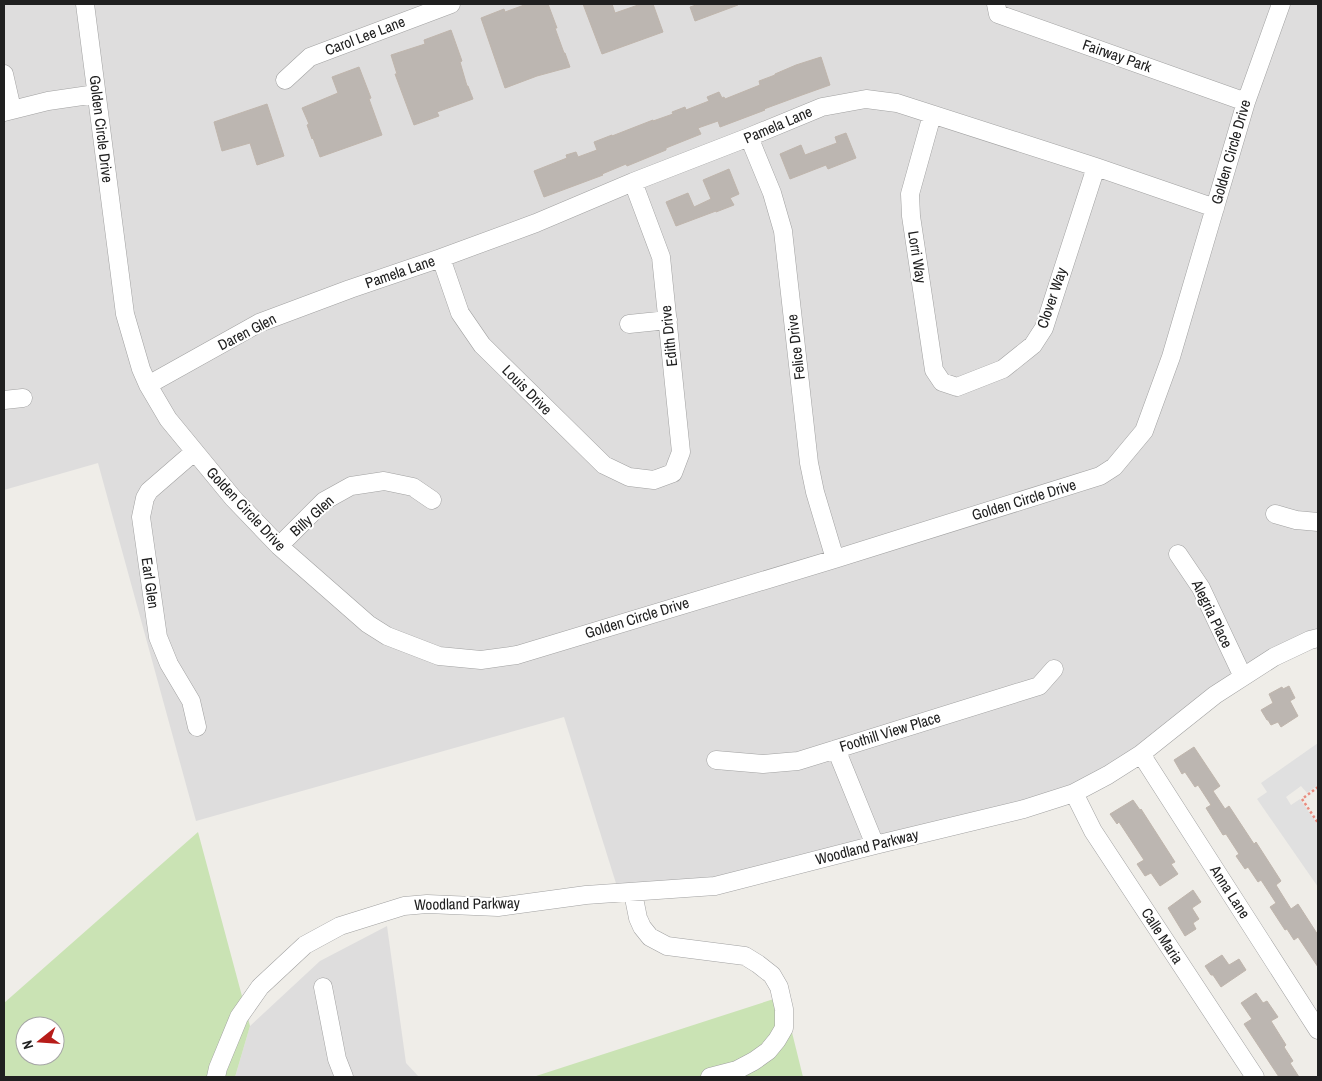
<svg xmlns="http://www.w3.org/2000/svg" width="1322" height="1081" viewBox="0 0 1322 1081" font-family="'Archivo Narrow',sans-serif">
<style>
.residential{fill:#dedddd}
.grass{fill:#cae3b4;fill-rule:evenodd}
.parking{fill:#e0e0e0}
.building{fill:#bcb6b1;stroke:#bfb5ac}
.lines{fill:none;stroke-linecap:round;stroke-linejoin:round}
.minor-casing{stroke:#a1a1a1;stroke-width:19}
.path{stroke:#e98c7f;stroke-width:2.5;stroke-dasharray:2.5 2.5;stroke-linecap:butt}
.minor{stroke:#fff;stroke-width:18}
.labels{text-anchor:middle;stroke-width:4;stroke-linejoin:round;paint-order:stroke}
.street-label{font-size:15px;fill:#202020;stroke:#fff}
</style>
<rect width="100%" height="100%" fill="#efede8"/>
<path class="residential" d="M4 4H1318V636L1309 640 1111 777 752 875 619 893 564 717 196 821 98 463 4 490Z
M387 926 406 1063 419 1077H235L250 1026 320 961Z"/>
<path class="grass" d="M198 832 250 1026 235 1077H4V1003ZM25 1026H55V1056H25Z
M783 996 803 1077H533Z"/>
<path class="parking" d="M1318 743V785L1307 793 1301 786 1286 797 1291 805 1300 799 1318 825V887L1257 799 1267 792 1261 783Z"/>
<path class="building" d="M527 4H548L557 28H555L564 53H565L570 67 537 76 505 88 481 18 504 9 505 12Z
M583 4H612L615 13 641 4H653L663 32 602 54Z
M699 4H738V5L695 21 690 7Z
M451 30 462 61 460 62 467 86H468L473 99 437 112 439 116 414 125 395 74H397L391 55 425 44 424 40Z
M821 57 830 85 802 95 764 109 765 110 720 127 718 121 698 128 701 134 666 148V150L627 166 626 164 602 174 603 175 544 197 534 171 567 158 566 155 576 152 578 157 597 150 594 142 612 135V136L653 120V121L673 114 672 112 685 107 686 110 709 101 707 97 719 92 722 98 724 97 725 99 760 85 759 81 775 75V74L796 65Z
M359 67 371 98 369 99 382 135 320 157 313 138 312 139 307 125 309 124 302 108 338 93 332 77Z
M267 104 284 156 257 165 250 143 222 151 214 122Z
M846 133 856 158 828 169 826 165 790 179 780 154 801 145 805 155 837 143 835 137Z
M729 169 739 194 730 198 734 205 716 212V211L676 226 666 202 688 193 694 207 711 199 703 180Z
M1289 686 1295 698 1290 701 1298 716 1281 727 1278 722 1271 725 1268 720H1267L1261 710 1273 703 1269 694 1282 687 1283 689Z
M1194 747 1220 786 1213 791 1225 809 1229 806 1254 844 1256 842 1281 881 1276 885 1291 909 1298 904 1318 935V967L1298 937 1294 940 1287 929 1285 930 1270 907 1276 903 1261 880 1258 882 1248 867 1245 869 1236 856 1239 854 1226 834 1223 835 1206 808 1211 805 1198 785 1195 787 1185 772 1182 774 1174 760Z
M1133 800 1140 810 1141 809 1175 862 1171 864 1178 874 1160 886 1151 873 1145 876 1137 864 1144 860 1119 822 1117 824 1110 814Z
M1193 890 1201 902 1192 908 1199 919 1193 923 1196 929 1185 936 1168 908Z
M1222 955 1229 965 1239 959 1246 970 1221 987 1213 975H1211L1205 966Z
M1256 993 1263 1003 1267 1001 1278 1017 1271 1021 1286 1045 1284 1047 1293 1061 1290 1063 1299 1077H1279L1244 1024 1252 1019 1241 1003Z"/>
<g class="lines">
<defs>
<path id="minor" d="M85 4 125 314 141 369 148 385 168 419 233 498 279 546 368 624 387 636 439 656 481 660 517 655 835 559 1100 476 1114 467 1144 431 1171 357 1246 102 1281 4
M996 4 998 14 1246 102
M4 74 12 109
M285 80 310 57 451 4
M4 112 48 101 96 94
M932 115 910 194 911 216 934 370 942 382 957 387 1003 369 1033 345 1044 328 1096 167
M749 137 772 193 783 231 809 463 815 492 835 559
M441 258 460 313 482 345 604 465 629 477 654 480 673 473 681 452 661 257 633 182
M629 324 668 320
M148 385 259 323 350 289 441 258 536 223 633 182 749 137 822 107 866 99 897 103 1096 167 1215 208
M4 400 23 398
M194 452 149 491 145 498 141 517 158 637 169 664 191 701 197 727
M1275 514 1296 520 1318 522
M279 546 324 501 351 486 384 481 413 487 432 500
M1178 554 1201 588 1243 677
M836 749 875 845
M1141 754 1318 1030
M716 760 763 764 798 761 1039 686 1054 669
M1074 793 1093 831 1255 1077
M633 893 638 918 642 927 650 937 667 946 745 956 758 964 772 975 779 987 784 1009V1028L777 1040 768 1051 754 1061 737 1070 710 1077
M323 987 337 1059 344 1077
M216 1077 218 1068 239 1017 260 987 305 945 340 926 404 906 427 904 498 907 586 895 715 886 875 845 1024 809 1074 793 1108 775 1141 754 1215 695 1274 657 1310 640 1318 638"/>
</defs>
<use href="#minor" class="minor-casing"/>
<path class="path" d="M1318 787 1302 799 1318 823"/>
<use href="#minor" class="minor"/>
</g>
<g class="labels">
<g class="street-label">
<text transform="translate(365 36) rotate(-21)" y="5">Carol Lee Lane</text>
<text transform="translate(1117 56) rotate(19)" y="5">Fairway Park</text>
<text transform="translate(778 125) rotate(-23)" y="5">Pamela Lane</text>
<text transform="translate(101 129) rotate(83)" y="5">Golden Circle Drive</text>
<text transform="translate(1231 152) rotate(-74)" y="5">Golden Circle Drive</text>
<text transform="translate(917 257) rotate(81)" y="5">Lorri Way</text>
<text transform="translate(400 272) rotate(-19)" y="5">Pamela Lane</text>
<text transform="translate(1052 298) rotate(-71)" y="5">Clover Way</text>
<text transform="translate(247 332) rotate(-27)" y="5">Daren Glen</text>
<text transform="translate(669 336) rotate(-96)" y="5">Edith Drive</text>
<text transform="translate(796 347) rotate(-97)" y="5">Felice Drive</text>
<text transform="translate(527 390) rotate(45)" y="5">Louis Drive</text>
<text transform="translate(1024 500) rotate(-17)" y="5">Golden Circle Drive</text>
<text transform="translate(246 509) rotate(47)" y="5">Golden Circle Drive</text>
<text transform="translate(312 516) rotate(-42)" y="5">Billy Glen</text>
<text transform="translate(150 583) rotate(82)" y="5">Earl Glen</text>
<text transform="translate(1212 614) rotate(64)" y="5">Alegria Place</text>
<text transform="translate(637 618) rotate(-17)" y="5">Golden Circle Drive</text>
<text transform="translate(890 732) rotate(-17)" y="5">Foothill View Place</text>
<text transform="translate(867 847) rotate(-14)" y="5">Woodland Parkway</text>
<text transform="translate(1230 892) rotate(57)" y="5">Anna Lane</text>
<text transform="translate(467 904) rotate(-1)" y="5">Woodland Parkway</text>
<text transform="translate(1162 936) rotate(57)" y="5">Calle Maria</text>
</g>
</g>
<rect width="1322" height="1081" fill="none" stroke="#202020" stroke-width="10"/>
<g transform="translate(40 1041) rotate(253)"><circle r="24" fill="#ffffff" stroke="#a6a6a6"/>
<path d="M0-4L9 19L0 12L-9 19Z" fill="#b71c19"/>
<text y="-8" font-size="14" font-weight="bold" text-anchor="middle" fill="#202020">N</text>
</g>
</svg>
